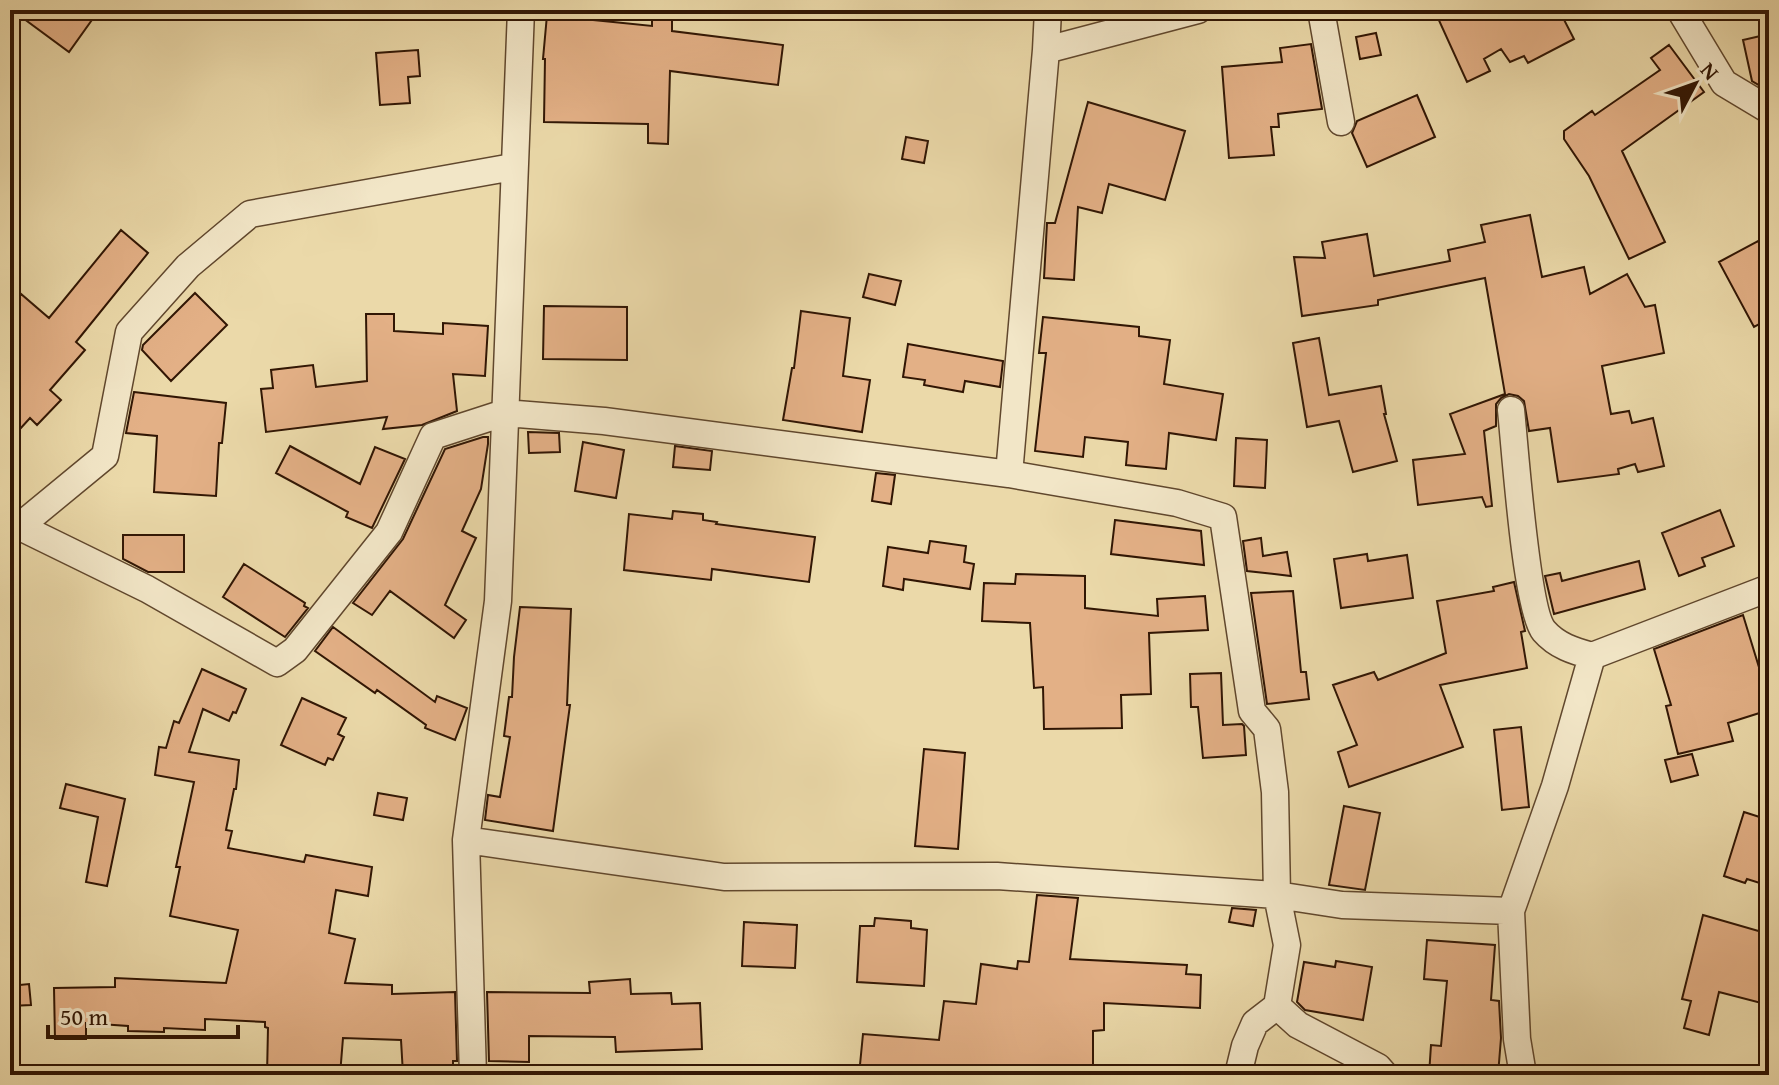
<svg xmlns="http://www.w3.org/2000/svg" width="1779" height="1085" viewBox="0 0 1779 1085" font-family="'Gentium Book Plus',serif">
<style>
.building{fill:#e3b086;stroke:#311604;stroke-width:2}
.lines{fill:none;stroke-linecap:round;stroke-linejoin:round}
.street-casing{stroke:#60472d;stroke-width:29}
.street{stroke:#f2e6c7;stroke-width:26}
</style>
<rect width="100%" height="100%" fill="#ebd9a9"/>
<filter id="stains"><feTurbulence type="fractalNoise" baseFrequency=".0025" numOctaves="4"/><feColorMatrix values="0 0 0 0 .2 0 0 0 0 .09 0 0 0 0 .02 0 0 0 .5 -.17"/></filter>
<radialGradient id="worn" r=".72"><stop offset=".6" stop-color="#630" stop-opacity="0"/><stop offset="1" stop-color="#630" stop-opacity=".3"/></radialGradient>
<path class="building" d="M12 10H99L69 52Z
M572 10H595L594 20 652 26V12L672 13V31L783 45 778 85 670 71 668 144 648 143V124L544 122 545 59H543L547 15 571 18Z
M1449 10H1559L1574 39 1528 63 1524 56 1510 62 1501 49 1484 59 1490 71 1467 82 1437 16Z
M1376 33 1381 55 1360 59 1356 37Z
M1769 34V91L1752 81 1743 40Z
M1311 44 1322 109 1278 114 1279 127H1271L1274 155 1229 158 1222 67 1282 62 1280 48Z
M1669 45 1704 92 1622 151 1665 242 1629 259 1589 176 1564 139V131L1592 111 1595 115 1660 70 1651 58Z
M418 50 420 76 408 77 410 103 380 105 376 53Z
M1417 95 1435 137 1367 167 1352 133 1357 121Z
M1088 102 1185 131 1165 200 1109 184 1102 213 1078 207 1074 280 1044 278 1047 223H1055Z
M906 137 928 141 924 163 902 159Z
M1530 215 1542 277 1584 267 1590 294 1627 274 1645 307 1655 305 1664 353 1602 366 1611 414 1629 411 1632 423 1653 418 1664 466 1638 472 1635 464 1618 469 1619 474 1558 482 1550 428 1529 431 1524 401 1518 396 1509 394 1501 398 1496 404V426L1484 431 1492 506 1486 507 1482 497 1418 505 1413 460 1465 454 1450 414 1505 394 1485 278 1378 300V305L1302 316 1294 257 1325 258 1322 242 1367 234 1374 276 1450 261 1448 250 1485 242 1481 225Z
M121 230 148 253 76 342 85 350 50 390 61 400 37 425 30 418 10 440V306L21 294 49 318Z
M1758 241 1769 261V319L1754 327 1719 262Z
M869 274 901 281 895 305 863 297Z
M195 293 227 325 171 381 142 350 143 345Z
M544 306 627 307V360L543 359Z
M801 311 850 318 843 376 870 380 862 432 783 420 792 368H794Z
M366 314H394V331L443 334V323L488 326 485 376 453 374 457 411 422 425 383 429 387 417 266 432 261 389 273 388 271 370 313 365 316 387 367 381Z
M1043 317 1139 327V336L1170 340 1164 384 1223 394 1216 440 1169 433 1166 469 1126 465 1128 442 1085 437 1083 457 1035 451 1046 353H1039Z
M1319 338 1329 395 1381 386 1386 414H1384L1397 461 1353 472 1339 421 1307 427 1293 343Z
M908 344 1003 361 1000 387 965 381 963 392 924 385 925 380 903 377Z
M134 392 226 403 222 443H219L216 496 154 492 157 436 126 433Z
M528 432 559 433 560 452 529 453Z
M483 437H488V444L481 489 462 531 476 538 445 605 466 620 454 638 390 591 372 615 353 603 403 539 445 449Z
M1236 438 1267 440 1265 488 1234 486Z
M583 442 624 450 616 498 575 491Z
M290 446 360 484 375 447 405 459 372 528 346 517 348 512 276 473Z
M675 446 712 451 710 470 673 467Z
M876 473 895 475 891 504 872 501Z
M1720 510 1734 546 1702 558 1705 566 1679 576 1662 533Z
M673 511 703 514V520L717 522 716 524 815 537 809 582 712 569 711 580 624 570 629 514 672 519Z
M1115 520 1201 531 1204 565 1111 554Z
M123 535H184V572H148L123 559Z
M1261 538 1263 556 1287 552 1291 576 1247 571 1243 541Z
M930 541 966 546 964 562 974 564 970 589 904 579 903 590 883 586 888 547 928 553Z
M1367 554 1368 561 1407 555 1413 598 1341 608 1334 559Z
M1639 561 1645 589 1554 614 1545 576 1560 573 1562 581Z
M244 564 305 603 304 606 308 608 285 637 223 597Z
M1016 574 1085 576V608L1158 616 1157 599 1205 596 1208 630 1149 633 1151 694 1121 695 1122 728 1044 729 1043 687 1034 688 1030 623 982 621 984 583 1015 584Z
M1514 582 1525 631 1521 632 1527 668 1440 685 1463 747 1349 787 1338 752 1357 745 1333 685 1374 672 1378 680 1446 653 1437 601 1494 591 1493 587Z
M1293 591 1301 672H1306L1309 699 1267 704 1251 593Z
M520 607 571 609 567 705H570L553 831 485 820 488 795 500 797 510 737 504 736 509 697H512L514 657Z
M1743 615 1769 700V710L1728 723 1733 741 1678 754 1666 706 1671 705 1654 649Z
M333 627 435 702 437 696 467 708 455 740 425 728 426 725 377 690 375 693 315 651Z
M202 669 246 689 236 713 233 712 229 721 203 709 189 752 239 760 236 789H234L226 830 232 831 228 848 304 862 306 855 372 867 368 896 336 890 329 933 355 939 345 983 392 985V994L455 992 457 1061H453V1069H438V1073L403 1074 401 1040 343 1038 340 1075H267L268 1028 265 1027V1022L205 1019V1030L164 1028V1032L128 1031V1026L86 1023V1039H55L54 988 115 987V978L226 983 238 930 170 916 180 867H176L194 782 155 775 159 747 166 748 174 721 179 723Z
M1221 673 1223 725 1242 724 1244 726 1246 755 1203 758 1198 707H1191L1190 674Z
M302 698 346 718 338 734 344 737 333 760 328 758 325 765 281 745Z
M1521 727 1529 807 1502 810 1494 730Z
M924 749 965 753 958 849 915 846Z
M1692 754 1698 775 1671 782 1665 760Z
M66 784 125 799 107 886 86 882 98 817 60 808Z
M378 793 407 798 403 820 374 815Z
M1344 806 1380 813 1365 890 1329 885Z
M1744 812 1769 820V886L1747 879 1745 883 1724 876Z
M1037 895 1078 898 1070 959 1187 965 1186 974 1201 975 1200 1008 1104 1003V1030L1093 1031V1075H859L863 1034 939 1040 944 1001 976 1004 981 964 1017 969 1018 961 1029 962Z
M1232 908 1256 910 1253 926 1229 922Z
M1703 915 1769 934V1005L1719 992 1709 1035 1684 1028 1691 1001 1682 999Z
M875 918 911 921V928L927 930 924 986 857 982 860 926H874Z
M744 922 797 925 795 968 742 966Z
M1427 940 1495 945 1491 1000 1499 1001 1501 1038 1498 1075H1429L1431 1045 1441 1046 1447 981 1424 979Z
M1336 961 1372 967 1363 1020 1305 1010 1297 1002 1304 962 1335 967Z
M630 979 631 994 671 993 672 1004 700 1003 702 1049 616 1052 615 1037 529 1036V1062L489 1061 487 992 590 993 589 982Z
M29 984 31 1005 10 1006V986Z"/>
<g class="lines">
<defs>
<path id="street" d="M1321 10 1341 122
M1680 10 1724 83 1769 110
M1046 50 1198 10
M1511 410C1515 447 1526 610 1544 631 1557 646 1574 651 1592 656L1769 588
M1009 474 1046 50 1048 10
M10 522 147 589 277 663 295 650 389 532 433 436 504 413 604 421 1009 474 1177 503 1223 517 1252 711 1267 729 1275 792 1277 895 1287 945 1277 1006 1255 1023 1245 1046 1238 1075
M20 526 105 456 129 332 188 266 250 214 513 167
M466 840 724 877 997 876 1277 895 1342 905 1511 911
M1277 1006 1298 1025 1378 1067 1385 1075
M473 1075 466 840 498 601 521 10
M1523 1075 1517 1039 1511 911 1555 786 1592 656"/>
</defs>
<use href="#street" class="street-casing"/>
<use href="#street" class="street"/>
</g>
<rect width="1779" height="1085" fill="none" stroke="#ebd9a9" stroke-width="40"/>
<rect x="12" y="12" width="1755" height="1061" fill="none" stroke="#311604" stroke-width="4"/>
<rect x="20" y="20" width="1739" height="1045" fill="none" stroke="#311604" stroke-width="2"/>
<g transform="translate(1695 84) rotate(49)" stroke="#f2e6c7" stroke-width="6" paint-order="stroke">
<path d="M0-6L14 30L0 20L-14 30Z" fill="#311604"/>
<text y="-12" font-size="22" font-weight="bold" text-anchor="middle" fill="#311604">N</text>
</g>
<path d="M48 1025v12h190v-12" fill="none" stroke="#311604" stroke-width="4"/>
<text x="60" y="1025" font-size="24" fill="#311604" stroke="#f2e6c7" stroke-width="6" paint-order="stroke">50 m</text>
<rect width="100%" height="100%" filter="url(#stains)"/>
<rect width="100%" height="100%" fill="url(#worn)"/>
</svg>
